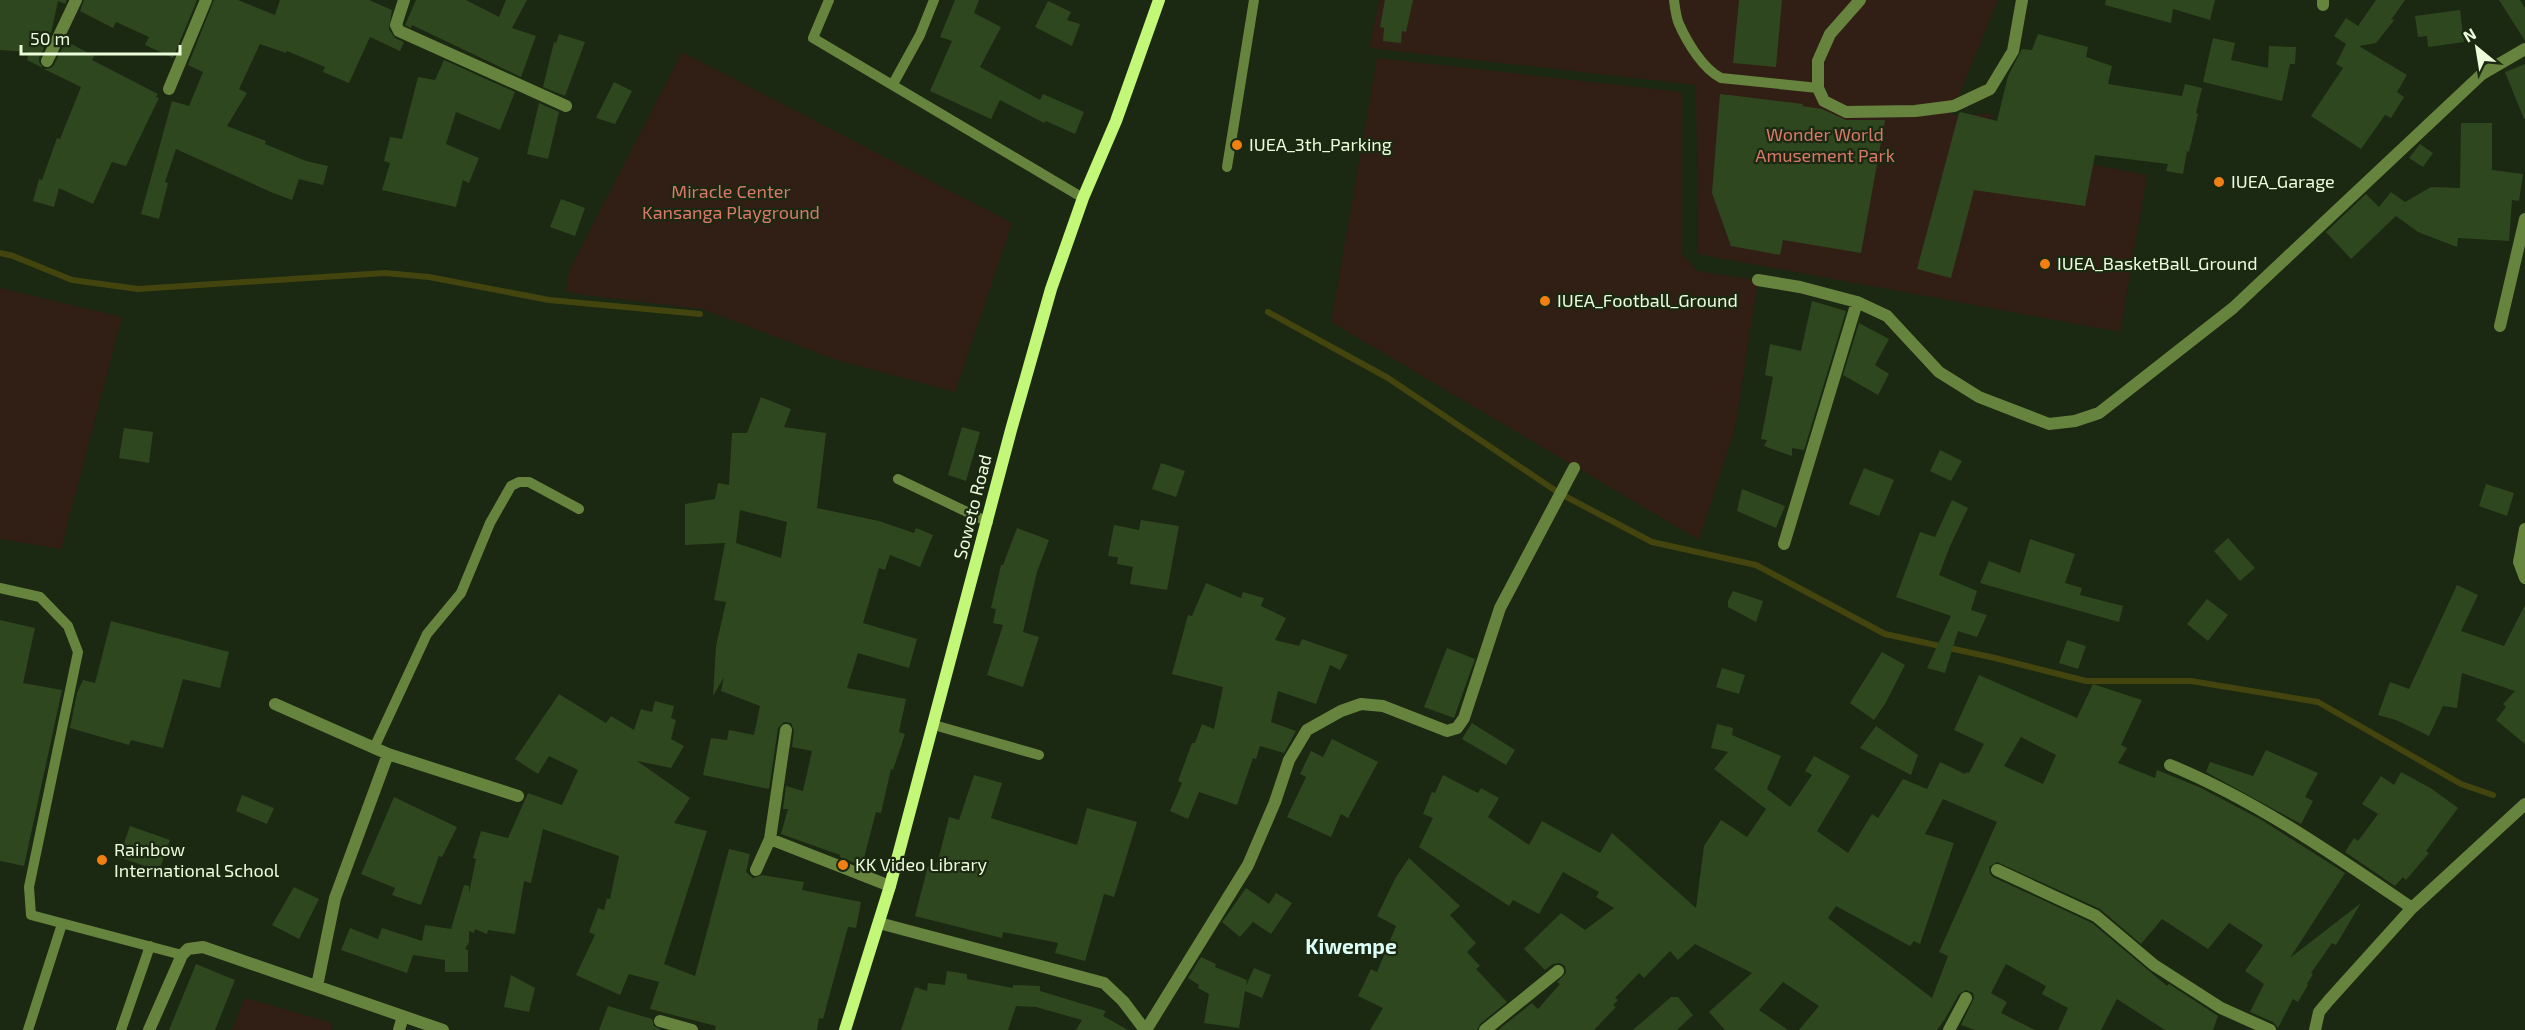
<svg xmlns="http://www.w3.org/2000/svg" width="2525" height="1030" viewBox="0 0 2525 1030" font-family="'Exo 2',sans-serif">
<style>
.green{fill:#311f15}
.lines{fill:none;stroke-linecap:round;stroke-linejoin:round}
.stream{stroke:#43440e;stroke-width:6}
.building{fill:#2f471f;fill-rule:evenodd}
.lane{stroke:#67843f;stroke-width:10}
.street{stroke:#67843f;stroke-width:12}
.secondary{stroke:#c2f777;stroke-width:12}
.poi-dot{fill:#f17f12;stroke:#1b2812;stroke-width:2}
.labels{text-anchor:middle;stroke-width:4.5;stroke-linejoin:round;paint-order:stroke}
.park-label{font-size:18px;fill:#da7969;stroke:#1b2812}
.poi-label{font-size:18px;fill:#ebfdda;stroke:#1b2812;text-anchor:start}
.street-label{font-size:18px;fill:#ebfdda;stroke:#1b2812}
.quarter-label{font-size:21px;font-weight:bold;fill:#dcfdf5;stroke:#1b2812}
</style>
<rect width="100%" height="100%" fill="#1b2812"/>
<path class="green" d="M1380 0H1998L1951 115 1993 114 1968 175 2069 160 2147 175 2120 332 1698 254 1696 85 1369 48Z
M682 52 1012 223 955 392 837 360 702 309 583 295 566 291 569 271Z
M1377 58 1682 92V254L1697 271 1758 280 1735 428 1699 540 1331 322Z
M0 288 122 317 61 549 0 539Z
M245 998 332 1023 331 1030H232Z"/>
<g class="lines">
<path class="stream" d="M0 253 13 256 72 280 138 289 385 273 429 277 549 300 700 314
M1268 312 1388 378 1559 493 1652 542 1756 565 1885 634 1995 658 2086 681H2191L2318 702 2461 784 2493 795"/>
</g>
<path class="building" d="M0 0H67L65 4 58 1 51 33 39 58V62L43 68 27 60 29 52 0 50Z
M84 0H197L173 58 145 45 149 37 116 22 113 28 80 11Z
M214 0H238L275 15 280 0H369L392 10 389 29 395 38 404 42 400 51 370 37 349 83 323 72 325 67 287 51 286 53 260 44 239 89 247 93 227 126 266 141 265 144 306 161 328 166 323 185 299 179 292 200 273 193 176 149 165 182 168 183 159 219 141 214 172 101 189 106 203 72 188 65Z
M416 0H466L499 17 506 0H527L512 28 536 36 521 77 412 25 411 28 405 25Z
M955 0H979L974 13 1001 27 980 67 1040 100 1043 94 1084 112 1075 134 1046 121 1044 123 1000 100 991 119 930 91 952 41 940 37Z
M1385 0H1413L1406 32 1402 31 1401 43 1383 41 1384 28 1380 27Z
M1739 0H1782L1776 67 1733 63Z
M2106 0H2215L2210 20 2173 9 2171 23 2105 5Z
M2376 0H2405L2391 20 2395 19 2376 43 2359 46 2407 75 2397 92 2404 97 2391 118 2385 115 2361 149 2311 116 2343 68 2336 64 2346 44 2334 36 2346 18 2358 26Z
M2499 0H2520L2525 8V41Z
M1048 1 1071 12 1067 20 1080 24 1072 46 1035 27Z
M2460 10 2464 42 2428 47 2427 36 2418 37 2415 16Z
M559 34 585 42 565 96 543 87 554 42 556 43Z
M2038 34 2088 47 2086 57 2112 66 2108 84 2182 96 2185 84 2202 88 2196 113 2198 114 2189 152 2187 151 2183 174 2166 171 2168 164 2095 155 2085 206 1974 190 1951 278 1917 269 1959 113 1961 112 1997 121 2008 76 2022 49 2032 50Z
M2213 38 2235 43 2231 60 2268 68 2269 46 2296 47 2295 64H2290L2282 101 2203 82Z
M66 41 94 56 92 60 158 94 156 97 159 98 126 166 112 162 93 204 59 188 54 207 33 201 39 179 42 180 57 138 60 139 81 87 44 69 51 68 54 65Z
M444 60 515 92 500 130 456 112 446 144 479 158 469 183 463 180 456 207 382 190 390 163 384 161 390 137 402 139 418 77 435 80Z
M2525 64V119H2524L2505 72Z
M614 82 632 91 615 124 596 118Z
M1720 94 1803 104 1802 106 1822 109 1846 120H1885L1861 253 1783 240 1780 255 1731 246 1712 193Z
M539 103 559 112 548 159 527 154Z
M2461 123H2492V170L2523 174 2519 201 2512 200 2509 241 2458 238 2457 247 2418 232 2396 216 2351 259 2326 232 2366 194 2379 207 2391 192 2405 202 2431 187 2460 188Z
M2420 144 2433 153 2423 167 2409 158Z
M561 199 585 208 575 236 550 227Z
M1812 301 1846 311 1804 450 1792 448V456L1764 446 1767 440 1761 439 1773 377 1765 375 1770 344 1801 351Z
M1859 323 1889 339 1875 365 1889 374 1878 395 1843 375Z
M761 397 791 409 784 427 826 433 817 508 879 521 914 533 916 528 933 535 920 567 890 555 885 570 879 568 863 623 917 639 909 668 858 653 847 688 906 699 899 732 905 734 893 770 891 769 881 813 876 812 862 866 840 857V855L781 834 788 809H783L786 786 803 791 812 751 792 747 794 731 791 723 784 722 778 728 769 789 703 775 711 738 727 740 729 730 754 735 760 706 721 691 724 677 713 696 716 646 726 602 714 600 725 543 685 545V504L715 499 718 483 729 485 732 433H747ZM740 510 787 522 781 558 736 543Z
M962 427 980 432 966 481 948 475Z
M124 428 153 432 149 463 119 458Z
M1940 450 1962 461 1951 481 1930 471Z
M1161 463 1185 471 1176 497 1152 489Z
M1864 468 1894 480 1879 516 1849 504Z
M2486 484 2514 493 2507 516 2479 506Z
M1742 489 1785 506 1776 528 1737 511Z
M1952 500 1968 508 1950 546 1939 575 1977 591 1971 610 1987 615 1977 637 1958 631 1945 673 1927 668 1951 616 1896 597 1920 532 1935 537Z
M1141 520 1179 526 1167 590 1130 584 1133 567 1117 564 1118 557 1108 556 1114 525 1139 530Z
M1017 528 1049 540 1037 572 1023 632 1039 637 1023 687 987 675 1003 625 993 623 996 609 991 608 1001 565H1003Z
M2228 538 2255 568 2240 581 2214 551Z
M2030 539 2075 554 2065 583 2082 588 2080 595 2123 606 2119 622 1980 583 1989 561 2020 573Z
M1206 583 1241 598 1243 592 1264 598 1261 606 1286 618 1275 640 1299 646 1302 639 1348 655 1340 670 1330 665 1316 704 1278 691 1271 722 1296 731 1284 753 1260 746 1256 759 1253 758 1237 805 1199 792 1188 819 1170 811 1182 783 1178 781 1192 743H1195L1202 724 1214 729 1223 687 1172 674 1188 615 1192 616Z
M2457 585 2478 595 2461 631 2504 646 2525 605V744L2496 720 2506 707 2503 704 2515 691 2462 673 2457 708 2443 706 2429 736 2396 720 2378 715 2390 682 2409 689Z
M1733 591 1763 601 1756 622 1728 607V601Z
M2207 599 2228 615 2208 641 2187 624Z
M0 620 35 628 23 683 62 690 24 866 0 861Z
M111 621 229 652 220 688 183 679 163 748 131 740 129 745 70 728 77 693 83 680 95 683Z
M2067 640 2086 646 2078 669 2059 663Z
M1447 648 1475 659 1454 718 1424 707Z
M1882 652 1905 665 1885 704 1874 720 1850 703Z
M1722 668 1745 675 1739 694 1716 687Z
M1979 675 2077 718 2093 684 2142 700 2121 745 2127 748 2118 763 2155 778 2157 770 2199 787 2260 819 2345 873 2290 958 2361 903 2336 945 2332 943 2311 973 2313 974 2307 984 2308 985 2298 1002 2293 999 2278 1028 2273 1022 2250 1012 2264 984 2245 971 2263 945 2229 923 2208 949 2162 919 2141 944 2100 909 1997 862 1989 867 1990 874 1993 877 2092 923 2167 986 2169 984 2218 1016 2213 1030H2165L2117 999 2101 1030H2058L2068 1008 2042 994 2046 986 2006 964 1991 993 2007 1002 2001 1013 2035 1030H1975L1961 1025 1974 998 1973 993 1966 990 1959 994 1945 1019 1937 1030H1799L1819 1006 1783 982 1759 1010 1788 1030H1725L1709 1012 1752 973 1695 944 1678 960 1670 951 1644 978 1639 973 1615 998 1618 1000 1613 1005 1616 1007 1594 1030H1498L1532 1003 1538 1009 1560 984 1557 982 1566 973 1565 966 1560 963 1553 964 1545 970 1524 949 1561 913 1585 930 1614 908 1596 897 1599 892 1563 872 1539 914 1513 900 1509 906 1419 847 1433 818 1423 814 1432 792 1435 793 1443 775 1478 793 1481 788 1499 798 1488 817 1529 845 1542 821 1600 853 1612 833 1696 908 1704 846 1721 820 1747 837 1766 809 1714 769 1728 752 1711 748 1717 724 1733 728 1732 735 1781 756 1767 789 1790 807 1812 775 1805 771 1814 756 1850 776 1817 831 1848 853 1872 814 1878 818 1903 779 1927 789 1940 762 1965 774 1966 772 1969 773 1984 744 1954 730ZM2021 737 2056 755 2043 784 2004 766ZM1943 799 1997 822 1939 952 1948 956 1932 998 1828 918 1836 906 1910 946 1914 941 1920 944 1954 843 1925 834Z
M559 694 606 723 611 716 634 730 641 709 652 712 655 701 674 706 671 718 676 720 671 739 684 746 671 768 637 761 690 798 674 823 707 831 664 964 695 976 729 849 750 854 746 872 753 878 762 875 804 882 802 890 861 902 856 928 848 927 823 1019 819 1018 817 1030H715L716 1026 650 1009 659 982 629 974 620 995 576 975 595 935 589 932 598 908 604 910 607 898 610 899 619 856 543 829 531 883 524 881 515 934 488 930 487 934 475 929 474 933 469 931V942L465 949 468 950V972H445V960L413 955 407 973 341 950 350 928 378 939 382 928 422 941 425 925 451 929 464 885 469 886V893L476 859 473 858 481 831 508 838 528 793 562 805 578 770 549 756 538 774 515 759Z
M1472 723 1515 750 1506 765 1462 739Z
M1876 726 1918 755 1911 775 1860 748Z
M1332 739 1378 762 1348 818 1341 814 1331 837 1287 817 1306 777 1300 774 1311 751 1323 757Z
M2266 750 2318 773 2305 797 2313 801 2301 824 2206 772 2210 762 2253 776Z
M2401 772 2432 789 2458 808 2426 851 2429 853 2406 880 2403 877 2395 886 2345 852 2354 838 2358 841 2378 814 2362 804 2381 776 2394 785Z
M974 775 1002 783 991 818 1077 845 1087 808 1137 822 1114 897 1104 894 1085 961 1055 953 1058 943 1003 932 1002 938 915 916 928 866 936 868 949 817 959 820Z
M242 795 274 808 267 824 236 811Z
M394 797 457 827 442 857 439 856 421 905 392 895 395 888 361 874Z
M130 826 170 840 159 871 119 857Z
M1409 858 1460 906 1450 915 1476 943 1467 952 1480 966 1476 969 1507 1002 1480 1024 1477 1030H1370L1383 1008 1358 996 1371 969 1377 972 1396 926 1377 916 1396 877Z
M294 887 319 899 299 939 272 925Z
M1246 888 1269 904 1276 893 1292 903 1271 934 1253 922 1240 937 1222 922Z
M1201 957 1216 964 1215 967 1247 980 1246 986 1254 968 1271 975 1262 998 1245 991 1239 1028 1204 1023 1209 994 1198 988 1199 985 1188 978Z
M196 964 235 980 215 1030H169Z
M947 971 967 974V979L1013 988V985L1040 986V991L1106 1011 1103 1016 1128 1030H1076L1082 1020 1036 1007 1016 1006 1008 1030H901L915 987 927 991 928 983 945 985Z
M511 975 535 988 529 1012 504 1007Z
M1671 997H1678L1693 1015 1677 1030H1633Z
M608 1006 652 1019 654 1026 662 1030H599Z"/>
<g class="lines">
<path class="lane" d="M829 0 813 38 1083 198
M1674 0C1675 8 1676 17 1679 24 1687 42 1703 69 1721 78L1818 88
M893 84 920 35 934 0
M1227 167 1254 0
M898 479 988 522
M0 588 40 597 68 626 78 652 29 887 31 915 182 955
M934 725 1039 755
M374 748 427 634 461 593 490 523 511 486 519 482H529L579 509
M28 1030 62 924
M121 1030 150 946"/>
<path class="street" d="M404 0 396 25 399 31 566 106
M1860 0 1830 34 1818 61V88L1824 101 1846 112 1915 111 1954 106 1990 89 2013 51 2022 0
M2323 5V0
M47 61 76 0
M169 89 206 0
M1758 280 1800 287 1857 302 1887 316 1939 372 1979 397 2049 424 2075 421 2099 413 2233 308 2482 74 2525 49
M2500 326 2525 219
M2525 529 2519 562 2525 578
M1784 544 1857 302
M275 704 388 754
M2170 765C2257 801 2334 855 2412 908
M770 839 786 730
M756 870 770 839 890 886
M1997 870 2096 916 2154 965 2221 1008 2270 1030
M879 923 1104 983 1123 1001 1145 1030
M317 986 335 898 388 754 518 796
M660 1021 692 1030
M149 1030 182 955 188 949 203 947 443 1030
M399 1030 403 1016
M1146 1030 1248 865 1275 802 1289 760 1307 730 1341 711 1361 704 1383 706 1447 731 1457 728 1464 718 1500 608 1574 468
M1485 1030 1558 971
M1949 1030 1966 998
M2315 1030 2319 1012 2329 1000 2412 908 2525 804"/>
<path class="secondary" d="M845 1030 890 886 1011 430 1051 289 1083 198 1116 121 1159 0"/>
</g>
<g class="poi-dot">
<circle cx="1237" cy="145" r="6"/>
<circle cx="2219" cy="182" r="6"/>
<circle cx="2045" cy="264" r="6"/>
<circle cx="1545" cy="301" r="6"/>
<circle cx="102" cy="860" r="6"/>
<circle cx="843" cy="865" r="6"/>
</g>
<g class="labels">
<g class="park-label">
<text x="1825" y="141">Wonder World<tspan x="1825" dy="21">Amusement Park</tspan></text>
<text x="731" y="198">Miracle Center<tspan x="731" dy="21">Kansanga Playground</tspan></text>
</g>
<g class="poi-label">
<text x="1249" y="151">IUEA_3th_Parking</text>
<text x="2231" y="188">IUEA_Garage</text>
<text x="2057" y="270">IUEA_BasketBall_Ground</text>
<text x="1557" y="307">IUEA_Football_Ground</text>
<text x="114" y="856">Rainbow<tspan x="114" dy="21">International School</tspan></text>
<text x="855" y="871">KK Video Library</text>
</g>
<g class="street-label">
<text transform="translate(973 507) rotate(-76)" y="6">Soweto Road</text>
</g>
<g class="quarter-label">
<text x="1351" y="954">Kiwempe</text>
</g>
</g>
<g transform="translate(2477 48) rotate(330)" stroke="#1b2812" stroke-width="4.5" paint-order="stroke">
<path d="M0-4.5L10 22L0 15L-10 22Z" fill="#ebfdda"/>
<text y="-9" font-size="16" font-weight="bold" text-anchor="middle" fill="#ebfdda">N</text>
</g>
<path d="M21 45v9h159v-9" fill="none" stroke="#ebfdda" stroke-width="3"/>
<text x="30" y="45" font-size="18" fill="#ebfdda" stroke="#1b2812" stroke-width="4.5" paint-order="stroke">50 m</text>
</svg>
